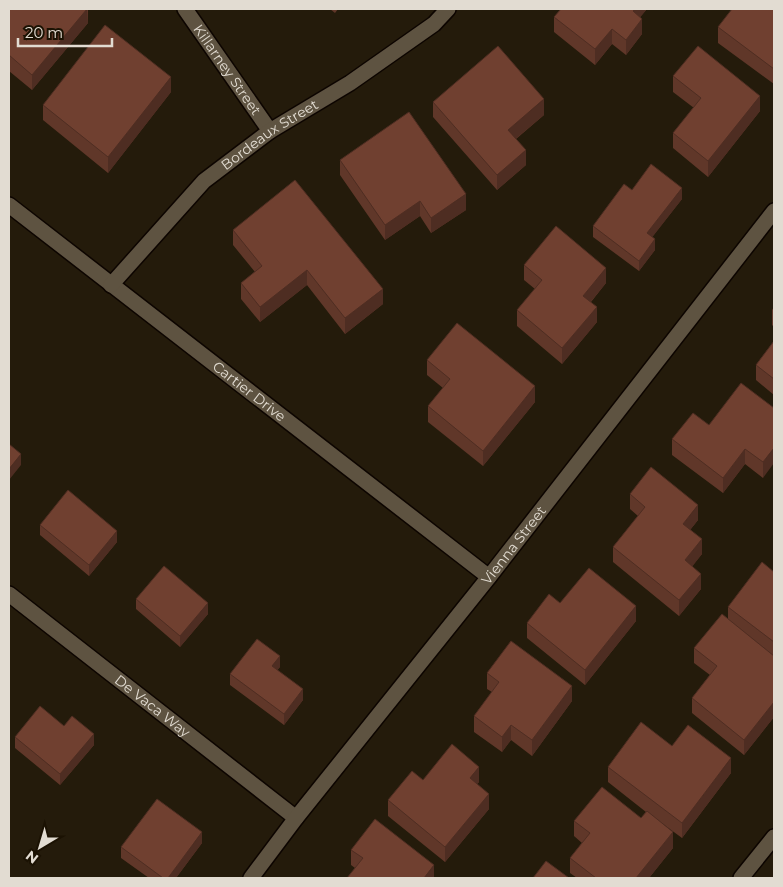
<svg xmlns="http://www.w3.org/2000/svg" width="783" height="887" viewBox="0 0 783 887" font-family="Montserrat,sans-serif">
<style>
.lines{fill:none;stroke-linecap:round;stroke-linejoin:round}
.minor-casing{stroke:#0d0500;stroke-width:18}
.minor{stroke:#5e5341;stroke-width:15}
.wall{fill:#603729}
.shaded-wall{fill:#4e2d22}
.building{fill:#704030;stroke:#4e2d22}
.labels{text-anchor:middle;stroke-width:4.5;stroke-linejoin:round;paint-order:stroke}
.street-label{font-size:14px;fill:#e2dcd2;stroke:#1b1203}
</style>
<rect width="100%" height="100%" fill="#241b0b"/>
<g class="lines">
<defs>
<g id="minor">
<path id="s1" d="M185 9 270 131"/>
<path id="s2" d="M9 205 489 577"/>
<path id="s3" d="M111 285 204 181 270 131 350 83 434 24 448 9"/>
<path id="s4" d="M9 594 296 818"/>
<path id="s5" d="M251 878 296 818 489 577 774 211"/>
<path d="M741 878 774 837"/>
</g>
</defs>
<use href="#minor" class="minor-casing"/>
<use href="#minor" class="minor"/>
</g>
<path class="wall" d="M9 9H88V23L32 90 9 71Z
M330 9H338L335 13Z
M561 9H647L640 17 642 34 626 55 612 44 595 65 554 32V17Z
M774 9V84L718 43V27Z
M673 76 760 111 708 177 673 148V133L694 108 673 92Z
M171 92 108 173 43 120V105Z
M433 102 544 115 516 139 526 165 497 190 433 117Z
M340 160 466 210 431 233 420 216 385 240 340 175Z
M632 190 682 199 652 237 655 250 639 271 593 237V226Z
M233 230 383 304 345 334 307 285 260 322 241 299V283L255 272 233 245Z
M524 265 606 283 591 302 597 322 562 364 517 326V310L535 289 524 280Z
M774 307V327L772 325V310Z
M774 341V395L756 380V365Z
M427 360 535 402 483 466 428 422V406L443 388 427 375Z
M774 408 763 478 745 464 723 493 672 455V439L709 425Z
M630 494 698 520 690 530 702 554 692 566 701 589 679 616 613 562V547L638 516 630 509Z
M40 525 117 542 89 576 40 535Z
M774 572V717L744 755 692 713V698L710 675 694 663V648L728 619V607Z
M136 599 208 614 180 647 136 609Z
M560 603 636 621 585 685 527 638V623Z
M280 667 277 670 303 700 284 725 230 685V674Z
M487 673 572 701 532 756 511 740 502 752 474 732V716L492 692 487 689Z
M64 726 94 745 60 785 15 748V737Z
M672 746 731 773 682 838 663 824 673 848 649 878H577L570 873V858L582 843 574 836V821L641 818 646 812 608 782V767Z
M423 780 479 782 477 784 489 809 445 862 388 816V800Z
M202 843 176 878H149L121 858V847Z
M351 850 434 878 355 868 351 865Z"/>
<path class="shaded-wall" d="M87 9 88 23 32 90V75Z
M635 9H647L633 26V11Z
M642 19V34L626 55V40Z
M612 29V44L595 65V49Z
M171 77V92L108 173V157Z
M760 96V111L708 177V161Z
M544 99V115L508 145V130Z
M526 150V165L497 190V175Z
M682 188V199L647 244V233Z
M466 194V210L431 233V218Z
M420 201V216L385 240V225Z
M655 239V250L639 271V261Z
M606 268V283L583 311V296Z
M307 270V285L260 322V307Z
M383 289V304L345 334V318Z
M597 307V322L562 364V348Z
M535 386V402L483 466V451Z
M774 448V463L763 478V462Z
M745 449V464L723 493V478Z
M21 454V465L9 480V469Z
M698 505V520L683 539V524Z
M117 531V542L89 576V565Z
M702 539V554L685 576V560Z
M701 574V589L679 616V600Z
M208 603V614L180 647V636Z
M636 606V621L585 685V670Z
M280 656V667L272 677V666Z
M572 686V701L532 756V740Z
M303 689V700L284 725V714Z
M774 702V717L744 755V740Z
M511 725V740L502 752V737Z
M94 734V745L60 785V774Z
M731 758V773L682 838V823Z
M479 767V782L470 793V778Z
M489 794V809L445 862V847Z
M202 832V843L176 878H168Z
M673 832V848L649 878H636Z
M434 865V878H424Z"/>
<path class="building" d="M9 9H87L32 75 9 55Z
M561 9H635L633 11 642 19 626 40 612 29 595 49 554 17Z
M732 9H774V69L718 27Z
M105 25 171 77 108 157 43 105Z
M498 46 544 99 508 130 526 150 497 175 433 102Z
M698 46 760 96 708 161 673 133 701 98 673 76Z
M409 112 466 194 431 218 420 201 385 225 340 160Z
M651 164 682 188 647 233 655 239 639 261 593 226 624 184 632 190Z
M295 180 383 289 345 318 307 270 260 307 241 283 262 266 233 230Z
M556 226 606 268 583 296 597 307 562 348 517 310 542 280 524 265Z
M457 323 535 386 483 451 428 406 450 379 427 360Z
M774 341V379L756 365Z
M741 383 774 408V448L763 462 745 449 723 478 672 439 693 413 709 425Z
M9 444 21 454 9 469Z
M651 467 698 505 683 524 702 539 685 560 701 574 679 600 613 547 645 507 630 494Z
M68 490 117 531 89 565 40 525Z
M762 562 774 572V642L728 607Z
M164 566 208 603 180 636 136 599Z
M589 568 636 606 585 670 527 623 549 594 560 603Z
M722 614 774 656V702L744 740 692 698 717 666 694 648Z
M257 639 280 656 272 666 303 689 284 714 230 674Z
M511 641 572 686 532 740 511 725 502 737 474 716 499 682 487 673Z
M40 706 64 726 72 716 94 734 60 774 15 737Z
M641 722 672 746 688 725 731 758 682 823 608 767Z
M452 744 479 767 470 778 489 794 445 847 388 800 412 771 423 780Z
M602 787 641 818 647 811 673 832 636 878H596L570 858 590 833 574 821Z
M157 799 202 832 168 878H163L121 847Z
M375 819 434 865 424 878H347L363 858 351 850Z
M546 861 569 878H533Z"/>
<g class="labels">
<g class="street-label">
<text dy="5" stroke="none"><textPath href="#s1" startOffset="74">Killarney Street</textPath></text>
<text dy="5" stroke="none"><textPath href="#s3" startOffset="220">Bordeaux Street</textPath></text>
<text dy="5" stroke="none"><textPath href="#s2" startOffset="304">Cartier Drive</textPath></text>
<text dy="5" stroke="none"><textPath href="#s5" startOffset="424">Vienna Street</textPath></text>
<text dy="5" stroke="none"><textPath href="#s4" startOffset="182">De Vaca Way</textPath></text>
</g>
</g>
<rect width="783" height="887" fill="none" stroke="#e2dcd2" stroke-width="20"/>
<g transform="translate(40 847) rotate(218)" stroke="#1b1203" stroke-width="4" paint-order="stroke">
<path d="M0-4L9 19L0 12L-9 19Z" fill="#e2dcd2"/>
<text y="-8" font-size="14" font-weight="bold" text-anchor="middle" fill="#e2dcd2">N</text>
</g>
<path d="M18 38v8h94v-8" fill="none" stroke="#e2dcd2" stroke-width="2.5"/>
<text x="25" y="38" font-size="15" fill="#e2dcd2" stroke="#1b1203" stroke-width="4" paint-order="stroke">20 m</text>
</svg>
